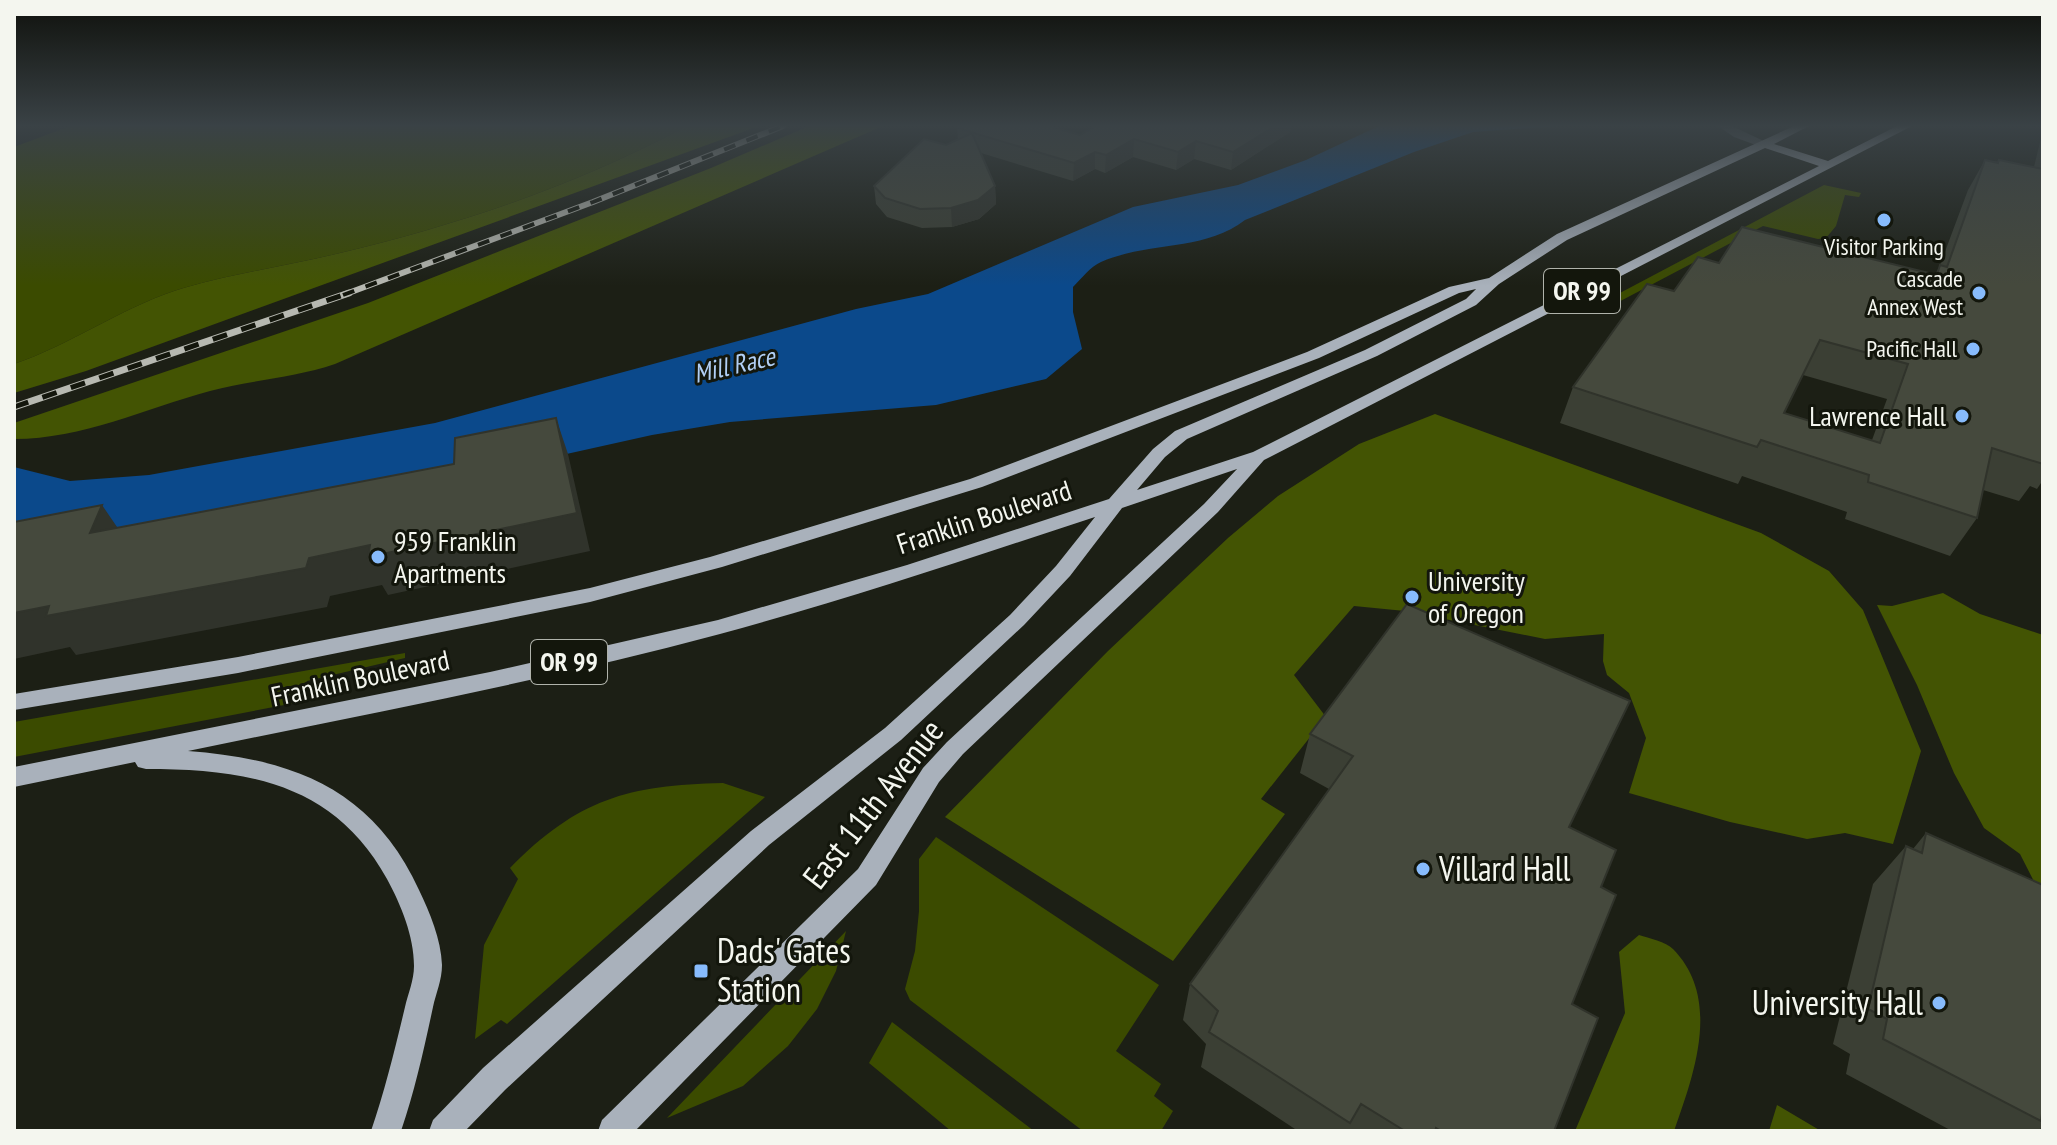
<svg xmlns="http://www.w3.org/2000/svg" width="2057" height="1145" viewBox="0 0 2057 1145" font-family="'PT Sans Narrow',sans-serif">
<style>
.green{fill:#3b4b00}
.forest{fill:#435403}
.water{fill:#0b498b}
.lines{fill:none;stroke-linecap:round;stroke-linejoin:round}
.minor{fill:#63676c;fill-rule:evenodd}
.major{fill:#a9b1bb;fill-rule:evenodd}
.rail-far1-casing{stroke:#b7b9b1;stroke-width:6}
.rail-casing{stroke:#b7b9b1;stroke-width:7}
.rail-far1{stroke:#13160c;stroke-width:4;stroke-dasharray:12;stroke-linecap:butt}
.rail{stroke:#13160c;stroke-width:5;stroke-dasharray:15;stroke-linecap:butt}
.wall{fill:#3b3f34;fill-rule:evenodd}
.shaded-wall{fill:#30332b}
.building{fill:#45493d;stroke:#30332b;stroke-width:2;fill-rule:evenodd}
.poi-dot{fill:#87bbfc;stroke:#13160c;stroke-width:3}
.labels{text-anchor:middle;stroke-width:6;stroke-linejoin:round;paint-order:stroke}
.far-poi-label{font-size:24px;fill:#f4f6ef;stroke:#13160c;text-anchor:end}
.shield{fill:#13160c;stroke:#b0b3ab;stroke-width:2}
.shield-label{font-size:26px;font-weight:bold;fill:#f4f6ef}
.far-water-label{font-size:26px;font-style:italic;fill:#b1cff5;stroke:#13160c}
.poi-label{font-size:28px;fill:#f4f6ef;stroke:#13160c;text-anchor:start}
.street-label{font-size:28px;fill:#f4f6ef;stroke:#13160c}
.near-street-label{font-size:34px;fill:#f4f6ef;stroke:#13160c}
.near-poi-label{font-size:34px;fill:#f4f6ef;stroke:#13160c;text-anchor:start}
</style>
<rect width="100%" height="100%" fill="#1c1f15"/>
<path class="green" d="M70 126H687C577 185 461 224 340 253 287 266 224 275 174 291 118 310 70 345 14 364V147Z
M1824 185 1861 193 1859 197 1845 195 1836 226 1826 238 1818 239 1763 226 1611 306 1601 303Z
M405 653V658L307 681 300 702 14 757V722Z
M723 783 765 797 507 1024 501 1020 475 1039 484 945 518 879 510 868C578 799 628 785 723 783Z
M936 837 1159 985 1116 1051 1161 1084 1154 1096 1173 1111 1161 1131H1083L910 1000 905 989 915 951 919 911V859Z
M846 931 836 971 817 1009 788 1046 743 1086 667 1118Z
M892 1022 1034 1131H951L869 1063Z"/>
<path class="forest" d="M687 126H759L86 371 14 393V364C70 345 118 310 174 291 224 275 287 266 340 253 461 224 577 185 687 126Z
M809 126H883L335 364C294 378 251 380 210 391 144 409 83 439 14 439V423L368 303 711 168Z
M1435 414 1761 533 1829 571 1863 610 1921 751 1893 844 1845 833 1807 839 1730 822 1629 793 1646 738 1629 693 1607 675 1603 661 1604 634 1545 639 1405 611 1354 606 1294 675 1326 717 1261 799 1285 814 1173 961 945 817 1108 651 1228 538 1278 496 1359 444Z
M1943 593 1980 614 2043 635V899L2020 854 1984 828 1954 773 1917 685 1877 605 1892 606Z
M1639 935C1649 938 1666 942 1673 949 1722 999 1694 1074 1674 1131H1575L1625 1013 1619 952Z
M1777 1105 1821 1131H1769Z"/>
<path class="water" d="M1379 126H1559L1473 132 1414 152 1245 220C1203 252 1149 241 1101 262 1091 266 1081 279 1073 287V312L1082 349 1046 379 936 405 730 422 652 435 14 577V467L70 481 149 475 435 423 856 309 928 294 1133 207 1238 185 1306 160Z"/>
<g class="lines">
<path class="minor" d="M1718 126H1732L1770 144 1764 148 1734 137Z"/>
<path class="major" d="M1794 126H1809L1774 144 1828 161 1897 126H1912L1264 460 1218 512 963 754 939 782 876 885 635 1131H598L602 1120 858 869 923 768 947 742 1204 504 1237 469 1122 508 1070 576 1024 625 901 740 769 845 505 1090 465 1131H429L433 1120 483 1068 751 831 885 728 1010 615 1056 566 1095 517C970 558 846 600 720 634 545 681 365 714 188 751 293 759 373 789 419 890 430 913 441 939 442 965 442 980 436 993 433 1007 424 1049 415 1090 401 1131H371C385 1090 395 1049 405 1007 408 994 414 980 414 966 414 936 401 905 387 879 334 783 247 769 146 769L138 767 135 762 14 787V767L490 672 718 620 907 565 1109 499 1153 449 1175 431 1365 350 1466 299 1476 289 1459 293 1319 358 982 487 722 567 590 602 238 673 14 710V694L238 657 590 588 710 557 970 479 1307 352 1449 287 1489 278 1557 234ZM1765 148 1819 166 1253 452 1137 490 1165 457 1187 439 1377 356 1476 305 1499 284 1567 240Z"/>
<defs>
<path id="rail-far1" d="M343 295 593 202 783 126"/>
<path id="rail" d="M14 407 349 293"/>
</defs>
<use href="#rail-far1" class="rail-far1-casing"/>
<use href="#rail" class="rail-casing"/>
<use href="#rail-far1" class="rail-far1"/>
<use href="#rail" class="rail"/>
</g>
<path class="wall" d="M1096 126H1291L1290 132 1231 170 1194 159 1176 170 1133 157 1105 173 1095 169 1073 181 981 153 995 186 996 204 979 219 952 227 922 228 887 217 876 204 874 186 958 140 957 128 1080 135Z
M2043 134V480L2037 489 2030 486 2019 501 1983 490 1977 518 1950 556 1845 519 1847 512 1742 476 1738 484 1560 423 1573 387 1674 291 1719 263 1935 275 1940 265 1968 190 1985 160 2034 167 2041 138ZM1803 375 1887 399 1872 440 1784 413Z
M1310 734 1569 827 1601 887 1572 1004 1554 1131H1298L1201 1067 1206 1044 1183 1020 1190 984 1329 789 1300 773Z
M1926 833 2043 885V1127L2037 1131H1952L1846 1074 1850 1054 1833 1044 1873 884 1906 846 1913 849Z"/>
<path class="shaded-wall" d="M1275 126H1291L1290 132 1231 170 1233 152Z
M1134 139 1133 157 1105 173 1106 155Z
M1196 141 1194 159 1176 170 1178 152Z
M1095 152V169L1073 181 1074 163Z
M995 186 996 204 979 219 952 227 951 208Z
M556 418 568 454 590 551 388 595 382 585 330 596 327 607 76 655 70 647 14 659V613L309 558Z
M102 505 128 543 90 533Z"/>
<path class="building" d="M958 126H1049L1080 135 1096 126H1275L1233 152 1196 141 1178 152 1134 139 1106 155 1095 152 1074 163 957 128Z
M972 133 995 186 978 200 951 208 920 209 885 198 874 186 924 139 946 145Z
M1985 160 1998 163 1999 160 2043 169V464L1992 448 1977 518 1868 482 1869 475 1761 440 1757 447 1573 387 1647 284 1674 291 1698 257 1719 263 1742 227 1937 275 1940 265 1947 267ZM1820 340 1908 364 1880 443 1784 413Z
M556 418 577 513 368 557 370 545 309 558 306 568 46 616 49 606 14 613V522L102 505 90 533 454 464 455 438Z
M1407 604 1630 701 1569 827 1616 850 1601 887 1616 895 1572 1004 1598 1018 1554 1131H1441L1436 1128 1435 1131H1405L1361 1104 1350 1123 1209 1032 1218 1011 1190 984 1353 756 1310 734Z
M1926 833 2043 885V1107L2041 1121 1883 1039 1887 1019 1868 1009 1906 846 1922 853Z"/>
<linearGradient id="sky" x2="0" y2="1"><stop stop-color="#0f110c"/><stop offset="0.44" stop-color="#3a4246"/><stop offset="1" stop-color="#3a4246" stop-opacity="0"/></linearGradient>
<rect width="2057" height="286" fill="url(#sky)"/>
<g class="poi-dot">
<circle cx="1884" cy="220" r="8"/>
<circle cx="1979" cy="293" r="8"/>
<circle cx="1973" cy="349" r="8"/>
<circle cx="1962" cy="416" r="8"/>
<circle cx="378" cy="557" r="8"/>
<circle cx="1412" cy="597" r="8"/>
<circle cx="1423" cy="869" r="8"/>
<rect x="693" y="963" width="16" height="16" rx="4"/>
<circle cx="1939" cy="1003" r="8"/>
</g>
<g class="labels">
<g class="far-poi-label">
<text x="1884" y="255" text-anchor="middle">Visitor Parking</text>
<text x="1963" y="287">Cascade<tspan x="1963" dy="28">Annex West</tspan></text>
<text x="1957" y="357">Pacific Hall</text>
</g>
<g class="shield">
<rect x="1544" y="269" width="76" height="44" rx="6"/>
<rect x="531" y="640" width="76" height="44" rx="6"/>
</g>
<g class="shield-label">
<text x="1582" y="300">OR 99</text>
<text x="569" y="671">OR 99</text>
</g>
<g class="far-water-label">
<text transform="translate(734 365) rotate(-13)" y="9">Mill Race</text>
</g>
<g class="poi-label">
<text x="1946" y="426" text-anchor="end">Lawrence Hall</text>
<text x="394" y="551">959 Franklin<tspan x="394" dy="32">Apartments</tspan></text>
<text x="1428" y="591">University<tspan x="1428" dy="32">of Oregon</tspan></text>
</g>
<g class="street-label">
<text transform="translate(984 517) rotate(-18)" y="10">Franklin Boulevard</text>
<text transform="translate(360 678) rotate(-12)" y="10">Franklin Boulevard</text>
</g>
<g class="near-street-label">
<text transform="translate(873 804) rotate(-52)" y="12">East 11th Avenue</text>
</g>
<g class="near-poi-label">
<text x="1439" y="881">Villard Hall</text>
<text x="717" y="963">Dads' Gates<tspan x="717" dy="39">Station</tspan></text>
<text x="1923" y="1015" text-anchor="end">University Hall</text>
</g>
</g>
<rect width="2057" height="1145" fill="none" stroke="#f4f6ef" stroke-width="32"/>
</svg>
